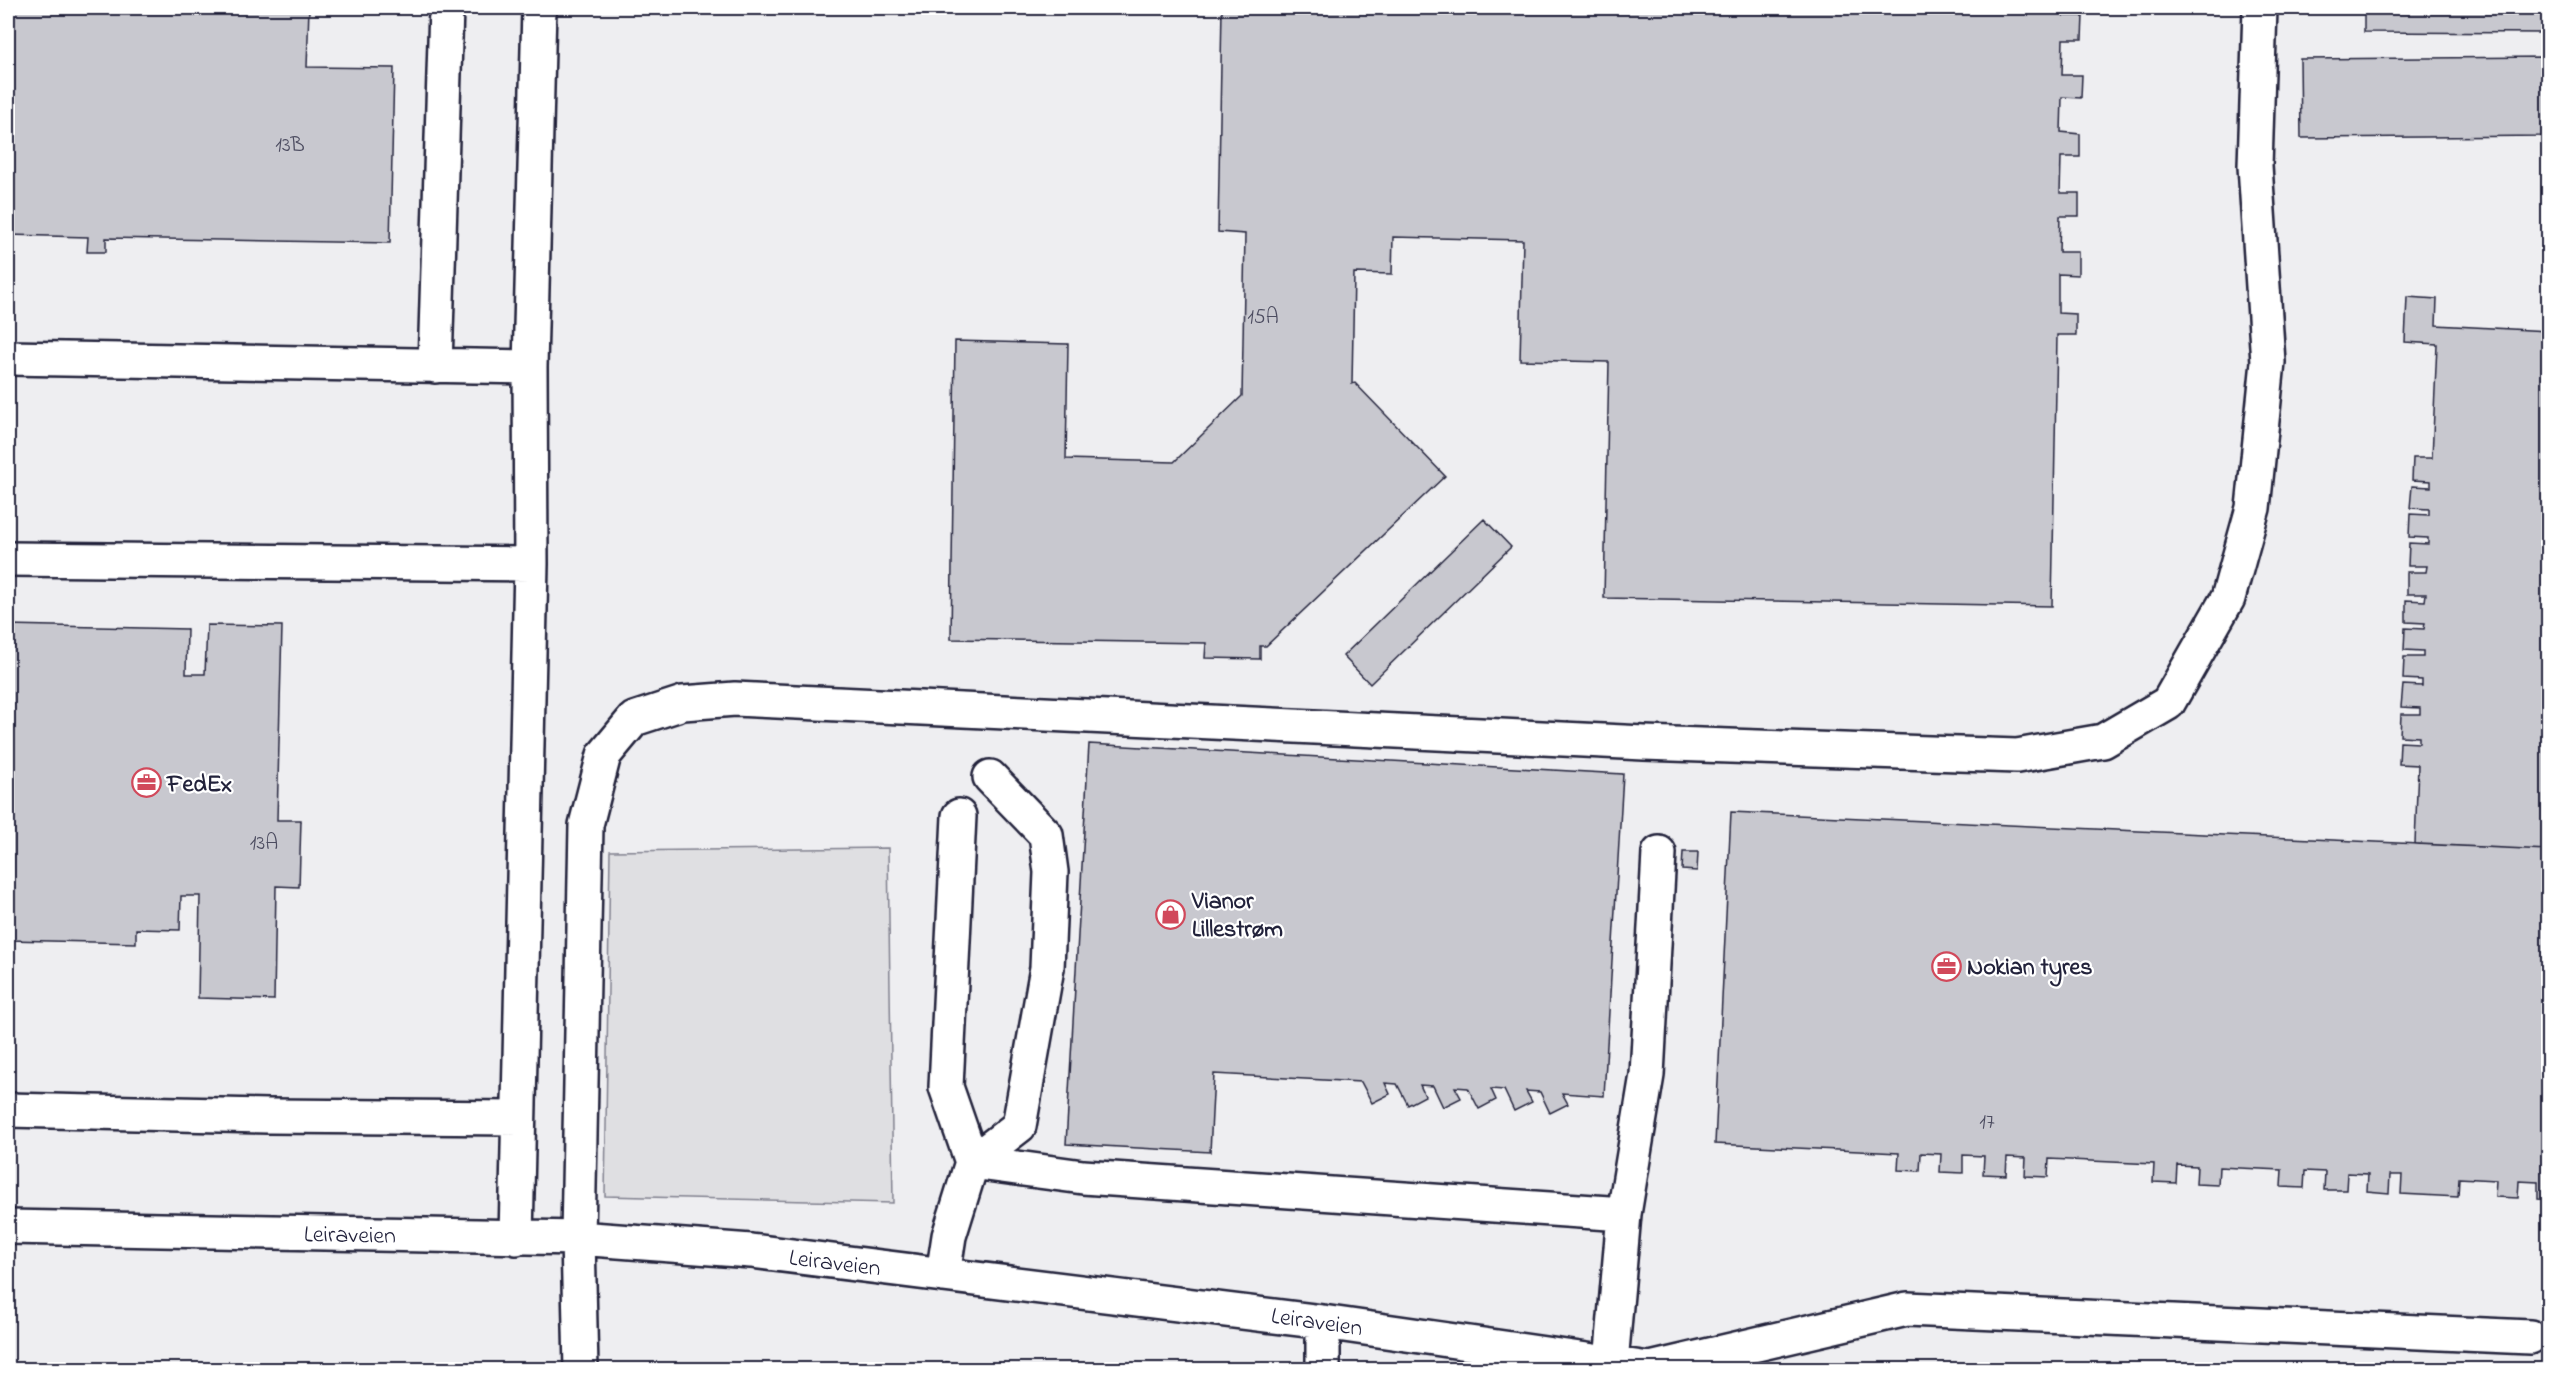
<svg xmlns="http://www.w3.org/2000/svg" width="2556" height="1377" viewBox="0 0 2556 1377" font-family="'Indie Flower',sans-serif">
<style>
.built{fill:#eeeef1}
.green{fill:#dfdfe2;stroke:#80808e;stroke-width:1.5}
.building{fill:#c8c8cf;stroke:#22223b;stroke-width:1.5}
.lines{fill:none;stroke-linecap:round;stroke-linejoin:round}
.minor-casing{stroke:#22223b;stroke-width:38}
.minor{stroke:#fff;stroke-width:33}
.labels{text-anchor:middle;stroke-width:4.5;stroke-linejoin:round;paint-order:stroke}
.number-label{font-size:21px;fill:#4c4c60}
.poi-label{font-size:24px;font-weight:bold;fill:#22223b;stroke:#fff;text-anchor:start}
.street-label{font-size:24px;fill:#22223b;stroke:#fff}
</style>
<rect width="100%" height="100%" fill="#fff"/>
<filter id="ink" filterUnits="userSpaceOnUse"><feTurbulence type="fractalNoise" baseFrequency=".0167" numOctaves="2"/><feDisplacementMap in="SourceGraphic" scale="12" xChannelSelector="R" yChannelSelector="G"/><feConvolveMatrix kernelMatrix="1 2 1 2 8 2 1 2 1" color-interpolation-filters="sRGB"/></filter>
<g filter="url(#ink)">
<path class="built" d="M8 8H2548V1369H8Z"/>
<path class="green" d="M888 848 893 1203 605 1196 610 851Z"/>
<path class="building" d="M8 8H309L307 67 394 68 390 243 106 238V252H87L88 237 8 235Z
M1222 8H2064L2063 16H2083L2082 39H2063L2062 75H2082L2081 98 2062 97 2061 132 2080 134V157H2061L2060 193H2079V216H2060L2059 252H2078V275L2058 274V313L2076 314V335H2057L2052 606 1604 598 1609 362 1520 360 1523 240 1393 237 1392 274 1354 273 1352 384 1355 383 1445 476 1266 646H1260V659L1205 658 1206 643 951 639 955 341 1068 344 1066 459 1174 462 1242 396 1245 234 1218 232Z
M2364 8H2548V33L2364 32Z
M2548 57V136L2301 138 2300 59Z
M2407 297 2437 299 2436 325 2548 331V850L2415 844 2418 765 2399 764 2400 742 2419 743V737L2400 736 2401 714H2420V708L2401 707 2403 685 2422 686V680L2403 679 2404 657H2423V651L2404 650 2405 628 2424 629 2425 623 2406 622V600L2425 601 2426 594H2407V572H2426L2427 566H2408L2409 543 2428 544V538L2409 537 2410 514 2429 515V509L2410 508 2412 486 2431 487V481L2412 480 2413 458H2432L2437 344 2405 342Z
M1484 519 1511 547 1370 684 1343 656Z
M8 625 187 629 186 674H205L207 625 282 626 277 820H301L299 887 276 886 274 1000 198 998 200 896H181L180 930 136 929V943L8 940Z
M1089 744 1623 774 1604 1096 1562 1093 1568 1104 1550 1113 1540 1092 1526 1091 1532 1102 1514 1111 1504 1090 1491 1089 1496 1100 1479 1109 1468 1088 1455 1087 1461 1098 1443 1107 1433 1086 1420 1085 1425 1096 1408 1105 1397 1084 1385 1083 1390 1094 1372 1103 1361 1082 1214 1074 1210 1152 1066 1144Z
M1731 812 2548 850V1200L2538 1199V1182L2519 1181 2518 1198 2495 1197 2496 1180 2459 1178 2458 1197 2401 1194 2402 1175H2390L2389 1193 2367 1191 2368 1174 2347 1173 2346 1190H2324L2325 1172 2305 1171 2304 1188 2281 1187 2282 1170 2219 1167 2218 1185 2196 1184 2197 1166 2177 1165 2176 1183 2153 1182 2154 1164 2049 1159 2048 1177 2025 1176 2026 1158 2007 1157 2006 1175 1983 1174 1984 1156 1963 1155V1173L1940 1172 1941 1154 1921 1153 1920 1171 1898 1170 1899 1153 1715 1144Z
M1683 852H1698L1697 871 1682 870Z
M946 1362 985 1368V1370H945Z"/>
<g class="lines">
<defs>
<path id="minor" d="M8 358 530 367
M435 366 446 8
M8 559 531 564
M959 816 946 1087 972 1162 1083 1177 1624 1214
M8 1110 268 1116 518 1118
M8 1227 578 1238 751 1251 1323 1322 1656 1370
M516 1238 531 564 530 367 539 8
M943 1275 949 1236 972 1162 1019 1126 1047 968 1051 872 1046 835 990 777
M1611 1363 1624 1214 1647 1075 1659 853
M1650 1369 1907 1309 2530 1337
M581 1370 578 1238 586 825 604 755 634 719 683 703 735 699 1644 743 2017 756 2103 741 2168 703 2228 598 2253 508 2268 362 2255 166 2260 8
M1323 1370V1322"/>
</defs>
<use href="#minor" class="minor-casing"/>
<use href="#minor" class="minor"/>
</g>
</g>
<defs>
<symbol id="office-ring" viewBox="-11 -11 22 22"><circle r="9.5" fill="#fff" stroke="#d1495b" stroke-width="1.5"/><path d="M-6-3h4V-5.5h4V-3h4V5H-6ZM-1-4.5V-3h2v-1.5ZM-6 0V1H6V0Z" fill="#d1495b"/></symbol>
<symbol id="shop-ring" viewBox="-11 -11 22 22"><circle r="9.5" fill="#fff" stroke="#d1495b" stroke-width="1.5"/><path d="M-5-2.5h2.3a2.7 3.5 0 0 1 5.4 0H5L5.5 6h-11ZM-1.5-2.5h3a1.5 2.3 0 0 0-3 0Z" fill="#d1495b"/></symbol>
</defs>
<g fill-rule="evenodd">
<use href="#office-ring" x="130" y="766" width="33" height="33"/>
<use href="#shop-ring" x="1154" y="898" width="33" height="33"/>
<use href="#office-ring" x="1930" y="950" width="33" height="33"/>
</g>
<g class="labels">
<g class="number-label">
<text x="290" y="151">13B</text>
<text x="1263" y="323">15A</text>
<text x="264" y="849">13A</text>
<text x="1987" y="1128">17</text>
</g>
<g class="poi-label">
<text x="167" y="791">FedEx</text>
<text x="1192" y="908">Vianor<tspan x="1192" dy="28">Lillestrøm</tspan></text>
<text x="1967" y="974">Nokian tyres</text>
</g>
<g class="street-label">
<text transform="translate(350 1234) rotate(1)" y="8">Leiraveien</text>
<text transform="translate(835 1262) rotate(7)" y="8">Leiraveien</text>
<text transform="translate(1317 1321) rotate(8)" y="8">Leiraveien</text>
</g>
</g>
<rect width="2556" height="1377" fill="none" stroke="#fff" stroke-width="30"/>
<rect x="15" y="15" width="2526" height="1347" fill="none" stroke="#22223b" stroke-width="2" filter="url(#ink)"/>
</svg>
